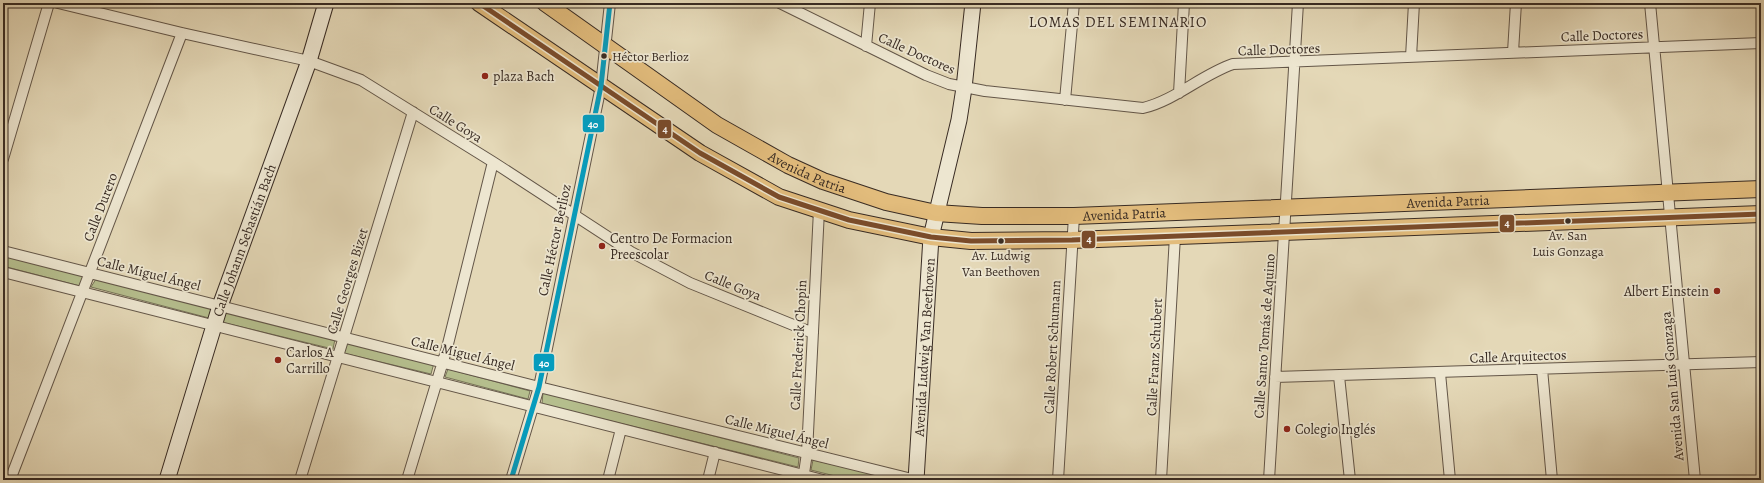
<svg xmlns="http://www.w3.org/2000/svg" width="1764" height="483" viewBox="0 0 1764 483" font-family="Alegreya,serif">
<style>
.green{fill:#b5be8d;stroke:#767458}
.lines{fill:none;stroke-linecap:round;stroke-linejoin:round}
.street-casing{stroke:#635648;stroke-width:12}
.secondary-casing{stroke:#382b23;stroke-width:17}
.primary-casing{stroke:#382b23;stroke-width:18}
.street{stroke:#ede6d0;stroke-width:10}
.secondary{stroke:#ede6d0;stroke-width:15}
.primary{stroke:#e2bc7c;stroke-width:16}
.bus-1-casing{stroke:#ede6d0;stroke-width:8}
.bus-2-casing{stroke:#ede6d0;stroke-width:8}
.bus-1{stroke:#7a4b2a;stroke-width:5}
.bus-2{stroke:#069cbd;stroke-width:5}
.bus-dot{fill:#382b23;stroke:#ede6d0;stroke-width:1.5}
.poi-dot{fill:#8f2418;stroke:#ede6d0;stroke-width:1.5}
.labels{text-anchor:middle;stroke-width:3.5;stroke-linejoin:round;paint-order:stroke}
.bus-label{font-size:13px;fill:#382b23;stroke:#ede6d0}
.street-label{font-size:14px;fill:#382b23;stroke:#ede6d0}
.poi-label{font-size:14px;fill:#382b23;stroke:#ede6d0;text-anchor:start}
.neighbourhood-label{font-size:15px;letter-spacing:1px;fill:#382b23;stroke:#ede6d0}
.line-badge{stroke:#ede6d0;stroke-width:1.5}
.badge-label{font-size:11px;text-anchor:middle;font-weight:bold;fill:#fff}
</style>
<rect width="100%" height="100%" fill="#e4d8b7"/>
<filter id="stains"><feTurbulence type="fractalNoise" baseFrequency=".005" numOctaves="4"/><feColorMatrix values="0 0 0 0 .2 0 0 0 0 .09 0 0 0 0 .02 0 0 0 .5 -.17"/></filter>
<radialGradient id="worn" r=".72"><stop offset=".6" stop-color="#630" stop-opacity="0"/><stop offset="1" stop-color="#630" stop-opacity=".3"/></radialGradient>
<path class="green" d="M3 255 84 276 80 286 3 266Z
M96 279 211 309 209 318 91 287Z
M224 312 335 339 333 349 221 322Z
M346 342 434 363 431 374 343 353Z
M448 369 530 391 528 399 445 377Z
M543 392 799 458 798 467 542 404Z
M813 460 900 480H851L811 470Z"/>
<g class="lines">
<defs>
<path id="street" d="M58 3 182 33 309 61 361 80 493 162 631 252 690 283 813 333
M780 3 926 75 949 84 985 91 1143 108C1176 100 1201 75 1233 64L1761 43
M1650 3 1695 480
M866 46 870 3
M1513 52 1516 3
M1411 57 1414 3
M1179 93 1184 3
M1065 100 1074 3
M3 159 49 3
M3 251 539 387 916 480
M3 272 823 480
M1542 369 1552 480
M1440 373 1450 480
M1339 376 1350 480
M1275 377 1761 362
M10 480 182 33
M300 480 413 112
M407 480 447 348 493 162
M511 480 539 387 601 86 610 3
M608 480 621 429
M708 480 715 452
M803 480 807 453 819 210
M1058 480 1074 216
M1161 480 1175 236
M1269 480 1298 3"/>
<g id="secondary">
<path id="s1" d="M167 480 220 306 309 61 326 3"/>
<path id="s2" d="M916 480 931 237 959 120 964 88 973 3"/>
</g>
<g id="primary">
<path d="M479 3 700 153 779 197 849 220 931 237 971 241 1072 240 1761 214"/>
<path id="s3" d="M545 3 717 125 788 165 823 181 886 202 936 213 982 216H1074L1761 189"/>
</g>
</defs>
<use href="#street" class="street-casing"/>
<use href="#secondary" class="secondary-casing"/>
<use href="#primary" class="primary-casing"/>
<use href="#street" class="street"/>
<use href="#secondary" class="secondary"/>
<use href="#primary" class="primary"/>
<defs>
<path id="bus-1" d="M479 3 700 153 779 197 849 220 931 237 971 241 1072 240 1761 214"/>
<path id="bus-2" d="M511 480 539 387 601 86 610 3"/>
</defs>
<use href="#bus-1" class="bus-1-casing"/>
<use href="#bus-2" class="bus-2-casing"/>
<use href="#bus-1" class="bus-1"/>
<use href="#bus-2" class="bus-2"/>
</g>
<g class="bus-dot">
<circle cx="604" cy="56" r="3.5"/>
<circle cx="1568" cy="221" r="3.5"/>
<circle cx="1001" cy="241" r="3.5"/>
</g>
<g class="poi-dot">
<circle cx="485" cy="76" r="4"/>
<circle cx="602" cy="246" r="4"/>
<circle cx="1717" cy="291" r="4"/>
<circle cx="278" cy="360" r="4"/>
<circle cx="1287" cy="429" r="4"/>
</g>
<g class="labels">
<g class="bus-label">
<text x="612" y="61" text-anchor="start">Héctor Berlioz</text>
<text x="1568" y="240">Av. San<tspan x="1568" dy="16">Luis Gonzaga</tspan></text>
<text x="1001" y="260">Av. Ludwig<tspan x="1001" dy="16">Van Beethoven</tspan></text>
</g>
<g class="street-label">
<text transform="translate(1602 35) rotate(-2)" y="5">Calle Doctores</text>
<text transform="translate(1279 49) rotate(-2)" y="5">Calle Doctores</text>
<text transform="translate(917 53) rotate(24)" y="5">Calle Doctores</text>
<text transform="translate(456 123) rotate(32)" y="5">Calle Goya</text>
<text dy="5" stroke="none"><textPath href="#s3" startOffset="313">Avenida Patria</textPath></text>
<text dy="5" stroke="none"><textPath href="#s3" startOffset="961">Avenida Patria</textPath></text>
<text transform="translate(100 207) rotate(-69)" y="5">Calle Durero</text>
<text dy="5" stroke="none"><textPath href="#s3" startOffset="637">Avenida Patria</textPath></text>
<text transform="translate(554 240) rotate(-78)" y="5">Calle Héctor Berlioz</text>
<text dy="5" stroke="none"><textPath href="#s1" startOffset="252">Calle Johann Sebastián Bach</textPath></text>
<text transform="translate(149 273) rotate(14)" y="5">Calle Miguel Ángel</text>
<text transform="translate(347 281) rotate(-73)" y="5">Calle Georges Bizet</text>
<text transform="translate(733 285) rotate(22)" y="5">Calle Goya</text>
<text transform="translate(1264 336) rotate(-86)" y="5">Calle Santo Tomás de Aquino</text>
<text transform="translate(798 345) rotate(-87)" y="5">Calle Frederick Chopin</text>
<text dy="5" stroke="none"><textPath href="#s2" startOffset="133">Avenida Ludwig Van Beethoven</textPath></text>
<text transform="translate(1052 347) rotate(-87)" y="5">Calle Robert Schumann</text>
<text transform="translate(463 353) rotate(14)" y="5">Calle Miguel Ángel</text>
<text transform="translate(1518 356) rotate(-2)" y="5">Calle Arquitectos</text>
<text transform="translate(1154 357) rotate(-87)" y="5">Calle Franz Schubert</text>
<text transform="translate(1672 386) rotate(-95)" y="5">Avenida San Luis Gonzaga</text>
<text transform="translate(777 431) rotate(14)" y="5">Calle Miguel Ángel</text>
</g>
<g class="poi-label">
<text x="493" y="81">plaza Bach</text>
<text x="610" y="243">Centro De Formacion<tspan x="610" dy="16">Preescolar</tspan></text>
<text x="1709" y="296" text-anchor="end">Albert Einstein</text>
<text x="286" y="357">Carlos A<tspan x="286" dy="16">Carrillo</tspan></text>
<text x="1295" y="434">Colegio Inglés</text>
</g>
<g class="neighbourhood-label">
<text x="1118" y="27">LOMAS DEL SEMINARIO</text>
</g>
</g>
<g class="line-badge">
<rect x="582" y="114" width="23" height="19" rx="4" fill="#069cbd"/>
<rect x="657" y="119" width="15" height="20" rx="4" fill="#7a4b2a"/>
<rect x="1499" y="214" width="16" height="19" rx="4" fill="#7a4b2a"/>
<rect x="1081" y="230" width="15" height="19" rx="4" fill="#7a4b2a"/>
<rect x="533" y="353" width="22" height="19" rx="4" fill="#069cbd"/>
</g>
<g class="badge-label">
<text x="593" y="128">40</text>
<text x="665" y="133">4</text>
<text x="1507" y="227">4</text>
<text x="1089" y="243">4</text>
<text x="544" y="367">40</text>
</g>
<rect width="1764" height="483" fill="none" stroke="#e4d8b7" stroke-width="16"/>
<rect x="4" y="4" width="1756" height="475" fill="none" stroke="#382b23" stroke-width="2"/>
<rect x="8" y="8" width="1748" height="467" fill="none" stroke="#382b23"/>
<rect width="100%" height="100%" filter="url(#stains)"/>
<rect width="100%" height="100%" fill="url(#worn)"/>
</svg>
